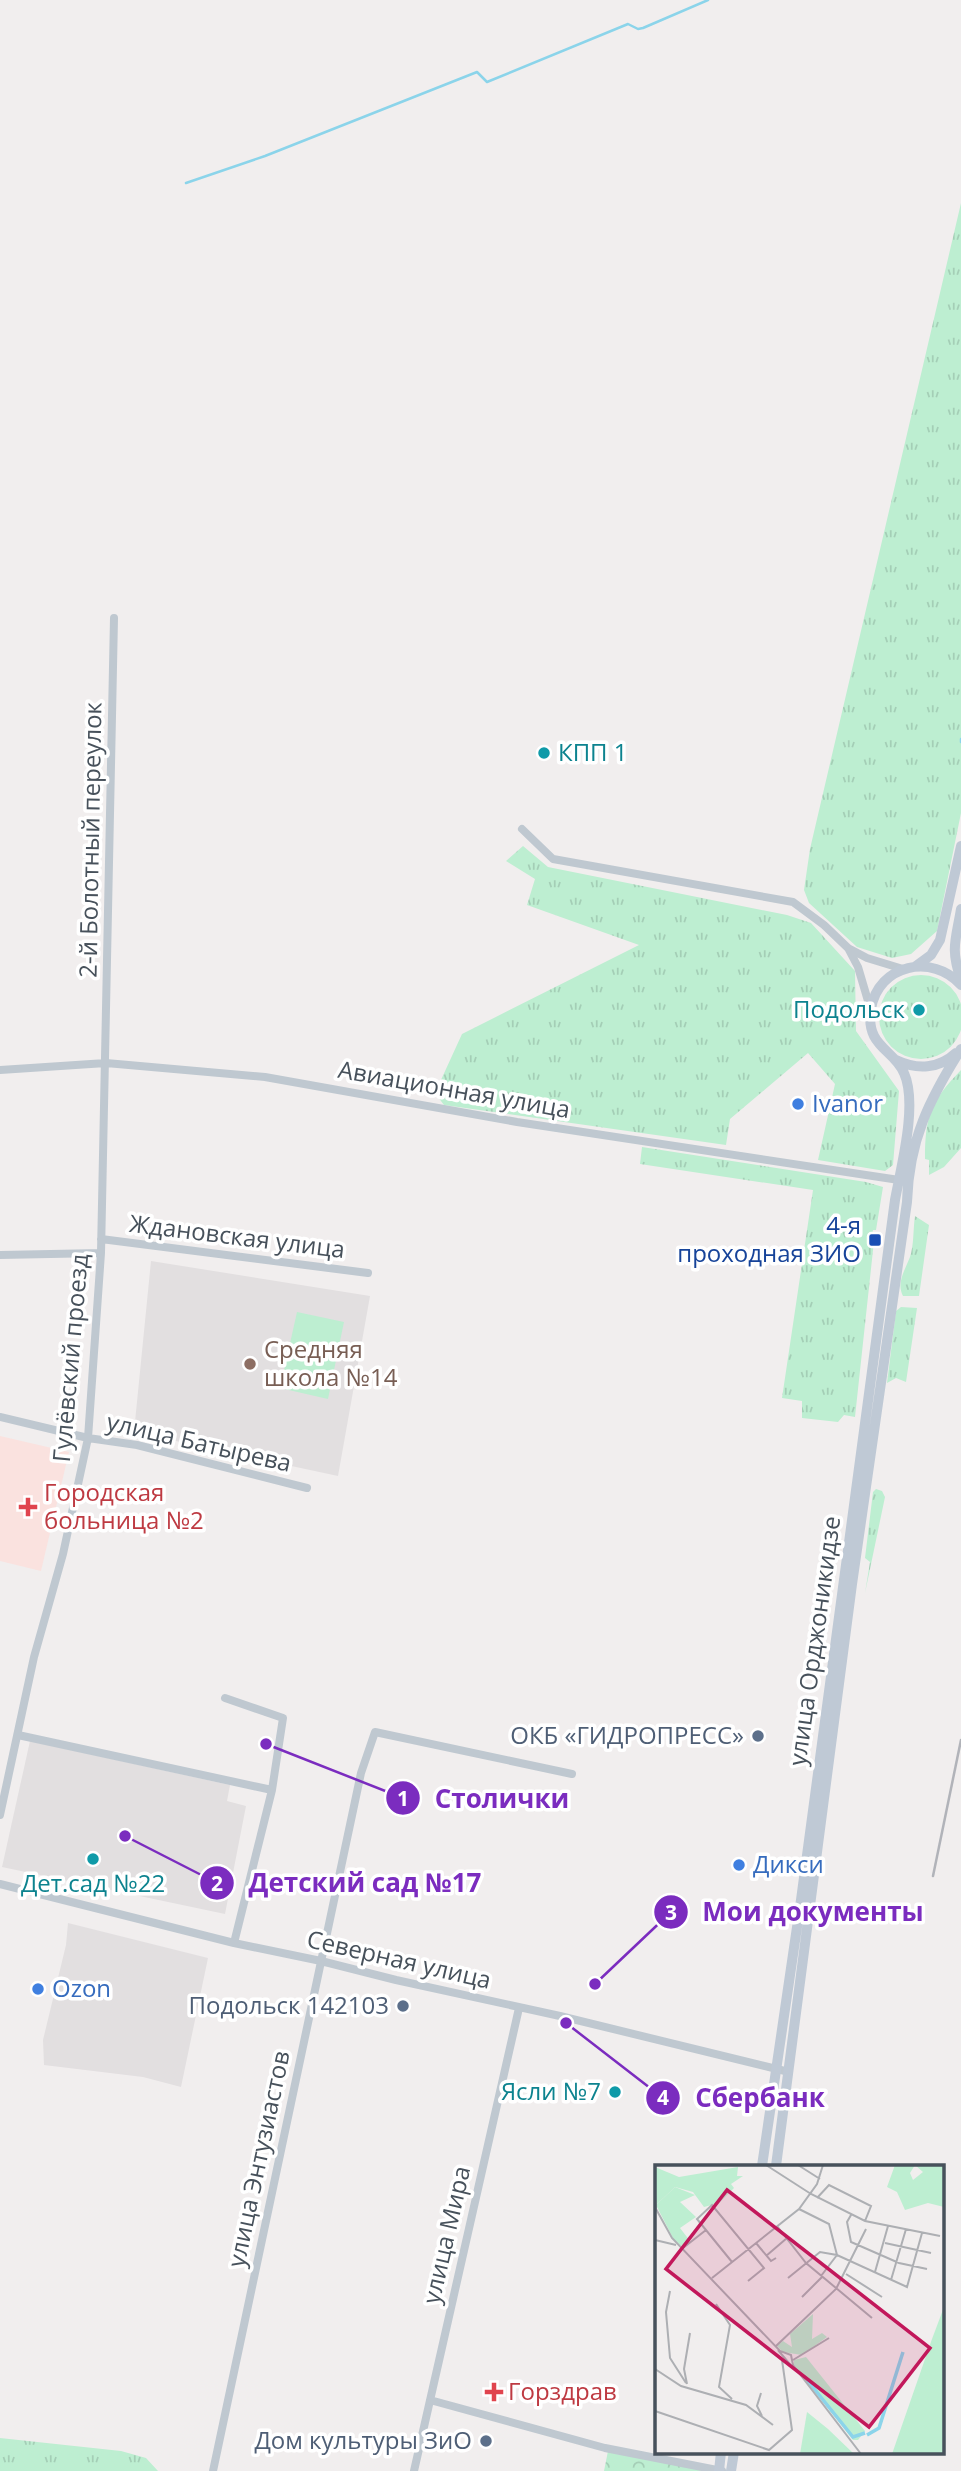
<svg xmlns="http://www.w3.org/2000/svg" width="961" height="2471" viewBox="0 0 961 2471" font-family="'Open Sans',sans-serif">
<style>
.education{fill:#e2dfe0}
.medical{fill:#fae2df}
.grass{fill:url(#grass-tufts)}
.park{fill:url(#park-crowns)}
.pitch{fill:#bdeed1}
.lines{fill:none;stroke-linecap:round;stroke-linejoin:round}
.stream{stroke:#8bd4ea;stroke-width:2.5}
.minor{stroke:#bfc8d0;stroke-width:8}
.secondary{stroke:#bfc9d5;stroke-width:10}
.rail{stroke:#b1b3b9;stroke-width:2.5}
.culture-dot{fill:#0f9aa8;stroke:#fff;stroke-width:2.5}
.shop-dot{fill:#3f7fe0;stroke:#fff;stroke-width:2.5}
.transit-dot{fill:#1a4fb4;stroke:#fff;stroke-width:2.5}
.education-dot{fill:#8d6e63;stroke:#fff;stroke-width:2.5}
.health-dot{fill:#e0444e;stroke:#fff;stroke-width:2.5}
.service-dot{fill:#5c6f8a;stroke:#fff;stroke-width:2.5}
.labels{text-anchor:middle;stroke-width:7;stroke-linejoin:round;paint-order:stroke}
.culture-label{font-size:24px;fill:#0d838f;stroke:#fff;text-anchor:end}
.street-label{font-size:24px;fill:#47515b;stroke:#fff}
.shop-label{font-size:24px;fill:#366cbe;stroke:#fff;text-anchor:start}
.transit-label{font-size:24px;fill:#164399;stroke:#fff;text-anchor:end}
.education-label{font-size:24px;fill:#785e54;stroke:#fff;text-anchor:start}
.health-label{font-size:24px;fill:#be3a42;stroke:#fff;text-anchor:start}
.service-label{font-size:24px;fill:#4e5e75;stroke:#fff;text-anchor:end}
.inset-river{fill:none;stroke:#8bd4ea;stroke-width:3.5}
.inset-road{fill:none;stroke:#adafb3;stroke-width:2}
.view{fill:#c2185b;fill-opacity:0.15;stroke:#c2185b;stroke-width:3.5}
.inset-edge{fill:none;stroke:#47515b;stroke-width:3.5}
.leader{fill:none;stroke:#7b2cbf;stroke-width:2.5}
.callout-dot{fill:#7b2cbf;stroke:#fff;stroke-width:2.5}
.mark-label{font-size:21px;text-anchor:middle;font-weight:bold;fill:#fff}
.callout-label{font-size:26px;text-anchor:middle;font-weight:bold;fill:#7b2cbf;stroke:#fff;stroke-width:7;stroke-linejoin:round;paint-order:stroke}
</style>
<defs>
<pattern id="grass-tufts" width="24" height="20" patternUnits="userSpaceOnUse" patternTransform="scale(1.75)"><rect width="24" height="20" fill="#bdeed1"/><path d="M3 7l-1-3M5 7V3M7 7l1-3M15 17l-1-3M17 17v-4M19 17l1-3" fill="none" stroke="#a4ceb6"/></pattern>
<pattern id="park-crowns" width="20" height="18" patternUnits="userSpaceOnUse" patternTransform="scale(1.75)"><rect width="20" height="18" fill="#bdeed1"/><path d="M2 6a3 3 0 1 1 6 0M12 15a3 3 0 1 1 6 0" fill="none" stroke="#a4ceb6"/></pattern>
</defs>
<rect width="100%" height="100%" fill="#f1eeee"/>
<path class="education" d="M151 1261 370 1296 338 1476 134 1432Z
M30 1741 230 1785 227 1801 246 1806 225 1914 2 1867Z
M68 1923 208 1958 181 2087 143 2077 44 2065 43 2040 66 1945Z"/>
<path class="medical" d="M0 1436 69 1452 41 1571 0 1561Z"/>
<path class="grass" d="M961 203V813L937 931 911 954 892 958 857 947 809 903 804 890 810 849Z
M523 846 548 867 787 915 811 923 855 971 856 1031 899 1091 893 1165 885 1171 818 1160 835 1084 808 1053 730 1119 726 1145 444 1105 435 1093 462 1034 639 945 527 905 535 879 506 861Z
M879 1017a42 42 0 1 1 84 0a42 42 0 1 1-84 0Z
M961 1070V1148L944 1167 929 1175V1160L925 1159C925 1116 931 1101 961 1070Z
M642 1147 866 1182 883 1187 876 1230H873L871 1240 874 1241 855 1417 844 1415 838 1422 802 1418V1401L782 1398 813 1190 640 1164Z
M915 1216 929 1225 919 1296H903C896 1283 905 1270 910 1257 914 1245 913 1229 915 1216Z
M901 1307 917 1308 906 1382 896 1378 887 1383 896 1311Z
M876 1489 882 1491 885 1497 865 1593 870 1562 865 1558 873 1492Z
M0 2438 121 2451 146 2458 158 2471H0Z"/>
<path class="park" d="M608 2451 704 2471H604Z"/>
<path class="pitch" d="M297 1312 344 1322 328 1399 280 1388Z"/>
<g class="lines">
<path class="stream" d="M186 183 265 156 477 72 487 82 628 24 638 29 643 28 708 0
M961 739V742"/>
<path class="minor" d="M522 829 553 859 793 902 824 925 848 948 867 958 903 969
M848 948 858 967 871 1011
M0 1070 106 1063 265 1077 517 1122 899 1180
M101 1239 368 1273
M0 1255 101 1253
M0 1417 88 1438 137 1445 307 1488
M225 1698 283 1718 272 1790 234 1943
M18 1735 272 1790
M0 1815 34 1657 63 1554 88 1438 101 1253 114 618
M0 1884 234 1943 321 1961 396 1980 560 2016 789 2072
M430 2400 605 2448 722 2471
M213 2471 361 1773 375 1732 572 1774
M414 2471 519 2008"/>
<path class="secondary" d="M961 909C956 940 950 948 961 980
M916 966 931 955 940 940 961 846
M896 1060C917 1070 939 1069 956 1053
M762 2166 801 1900 895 1200C901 1167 918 1104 904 1073 894 1049 865 1047 871 1009 878 964 933 953 961 985
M776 2166 852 1584 907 1202C909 1140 929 1100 961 1049
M719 2471 721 2452
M731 2471 734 2452"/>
<path class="rail" d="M933 1876 961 1740"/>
</g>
<g class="culture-dot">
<circle cx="544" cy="753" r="7"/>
<circle cx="919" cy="1010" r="7"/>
<circle cx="93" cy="1859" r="7"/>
<circle cx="615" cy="2092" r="7"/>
</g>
<g class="shop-dot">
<circle cx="798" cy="1104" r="7"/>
<circle cx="739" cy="1865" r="7"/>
<circle cx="38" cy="1989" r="7"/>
</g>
<rect class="transit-dot" x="868" y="1233" width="14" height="14" rx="3.5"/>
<circle class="education-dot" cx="250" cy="1364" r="7"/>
<g class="health-dot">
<path d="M24.5 1496.5h7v7h7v7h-7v7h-7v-7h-7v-7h7z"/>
<path d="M490.5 2381.5h7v7h7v7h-7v7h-7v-7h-7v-7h7z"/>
</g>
<g class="service-dot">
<circle cx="758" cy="1736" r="7"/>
<circle cx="403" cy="2006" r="7"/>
<circle cx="486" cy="2441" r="7"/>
</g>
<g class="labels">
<g class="culture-label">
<text x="558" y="761" text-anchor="start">КПП 1</text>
<text x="905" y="1018">Подольск</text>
<text x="93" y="1892" text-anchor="middle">Дет.сад №22</text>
<text x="601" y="2100">Ясли №7</text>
</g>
<g class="street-label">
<text transform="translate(91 840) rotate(-89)" y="8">2-й Болотный переулок</text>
<text transform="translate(454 1090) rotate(10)" y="8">Авиационная улица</text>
<text transform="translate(237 1237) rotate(7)" y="8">Ждановская улица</text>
<text transform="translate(71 1358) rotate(-85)" y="8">Гулёвский проезд</text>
<text transform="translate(199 1443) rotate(13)" y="8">улица Батырева</text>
<text transform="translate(815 1641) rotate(-82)" y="8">улица Орджоникидзе</text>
<text transform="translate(399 1960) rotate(13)" y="8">Северная улица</text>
<text transform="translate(259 2159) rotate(-78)" y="8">улица Энтузиастов</text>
<text transform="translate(447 2235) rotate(-77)" y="8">улица Мира</text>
</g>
<g class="shop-label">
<text x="812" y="1112">Ivanor</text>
<text x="753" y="1873">Дикси</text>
<text x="52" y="1997">Ozon</text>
</g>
<g class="transit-label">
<text x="861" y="1234">4-я<tspan x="861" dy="28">проходная ЗИО</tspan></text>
</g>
<g class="education-label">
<text x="264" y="1358">Средняя<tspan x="264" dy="28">школа №14</tspan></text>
</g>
<g class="health-label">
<text x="44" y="1501">Городская<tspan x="44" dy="28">больница №2</tspan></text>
<text x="508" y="2400">Горздрав</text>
</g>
<g class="service-label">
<text x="744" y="1744">ОКБ «ГИДРОПРЕСС»</text>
<text x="389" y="2014">Подольск 142103</text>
<text x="472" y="2449">Дом культуры ЗиО</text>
</g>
</g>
<g transform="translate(655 2165)">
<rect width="289" height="289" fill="#f1eeee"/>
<path d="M0 2 24 12 83 2 82 11H88L76 19 79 23 64 38 49 42 38 27 20 22 1 40ZM158 149 157 174 167 168 172 172 147 190 128 187 122 181 128 176 137 182 135 169ZM151 192 210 266 203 275H198L139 200V195Z" fill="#bdeed1"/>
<path d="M240 0H260L255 8 258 15 268 7 260 0H289V42L273 38 250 45 242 27 232 22ZM289 142V289H237L277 174Z" fill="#bdeed1"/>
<path d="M20 22 40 30 25 37 41 52 25 63 35 76 28 82 19 75 1 40Z" fill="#bdeed1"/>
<path d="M152 247 173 264 199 289H145Z" fill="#bdeed1"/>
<path class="inset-river" d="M152 215 198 272 210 268M212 270 224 263 248 187"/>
<path class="inset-road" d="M111 0 156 29 210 56 285 71M143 0 165 14M0 30 1 44 17 73 125 186 136 190 138 200 206 289M162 33 174 20 216 41 210 56M144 44 174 59 182 90M196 50 192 57 196 77 244 98 272 104M122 61 151 98 217 153M0 75 21 80M101 78 116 96 121 93M230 78 276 88M28 83 51 65M111 91 132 73M77 97 42 54 57 40 109 103 93 116M220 107 233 61M191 109 227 132M166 111 182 90M57 113 144 44 162 19 168 0M133 113 165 87 182 90 252 122 267 68M236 115 251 64M15 126 11 147 15 193 31 218M147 132 167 112M61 139 75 160 64 222 77 234M121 181 181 124 211 64M123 185 138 203M138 195 174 173M0 204 26 221 91 240 118 260M32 219 29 204 35 168M106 228 102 241 107 251M0 246 114 285 137 265 127 195"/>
<path class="view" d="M72 25 275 183 214 262 11 104Z"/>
<rect width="289" height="289" class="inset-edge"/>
</g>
<path class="leader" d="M266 1744L403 1798M125 1836L217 1883M595 1984L671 1912M566 2023L663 2098"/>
<g class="callout-dot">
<circle cx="266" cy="1744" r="7"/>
<circle cx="125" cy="1836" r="7"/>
<circle cx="595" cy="1984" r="7"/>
<circle cx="566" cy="2023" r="7"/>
<circle cx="403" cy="1798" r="18"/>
<circle cx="217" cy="1883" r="18"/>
<circle cx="671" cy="1912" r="18"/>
<circle cx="663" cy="2098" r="18"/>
</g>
<g class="mark-label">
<text x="403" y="1806">1</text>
<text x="217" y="1891">2</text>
<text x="671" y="1920">3</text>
<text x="663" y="2105">4</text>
</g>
<g class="callout-label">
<text x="502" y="1808">Столички</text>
<text x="365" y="1892">Детский сад №17</text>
<text x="813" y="1921">Мои документы</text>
<text x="760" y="2107">Сбербанк</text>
</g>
</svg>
